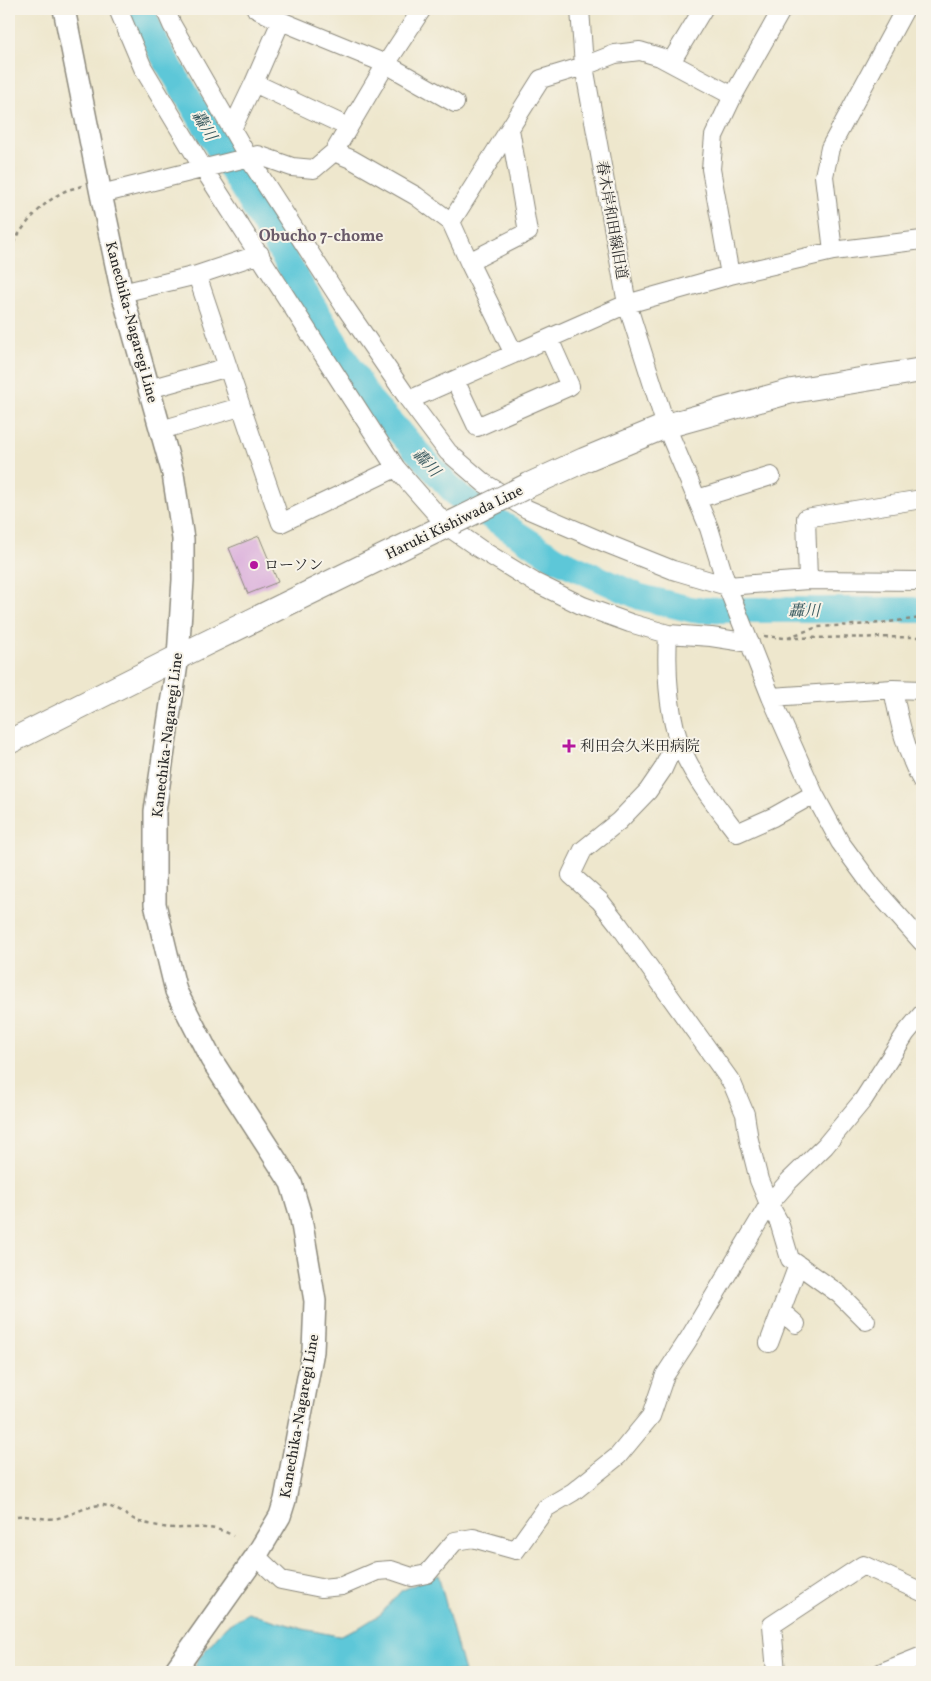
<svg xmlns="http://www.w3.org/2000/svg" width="931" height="1681" viewBox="0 0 931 1681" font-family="Vollkorn,'Noto Serif JP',serif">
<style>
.water{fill:#5dc7d8;stroke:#447982}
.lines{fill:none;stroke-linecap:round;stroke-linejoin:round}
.river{stroke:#5dc7d8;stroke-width:26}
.building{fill:#dbb0dc}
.minor-casing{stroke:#8c897c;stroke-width:20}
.tertiary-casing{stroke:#8c897c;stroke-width:24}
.secondary-casing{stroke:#8c897c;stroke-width:26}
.path{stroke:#8c897c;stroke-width:2.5;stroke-dasharray:4 4;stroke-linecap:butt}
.minor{stroke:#fff;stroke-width:18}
.tertiary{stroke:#fff;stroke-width:21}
.secondary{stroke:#fff;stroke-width:24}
.secondary-bridge-casing{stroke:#8c897c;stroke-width:26;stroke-linecap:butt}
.secondary-bridge{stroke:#fff;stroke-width:24}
.poi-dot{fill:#b5179e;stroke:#f7f3e8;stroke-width:2}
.labels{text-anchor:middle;stroke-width:4;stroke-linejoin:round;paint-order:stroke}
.street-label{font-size:15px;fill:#2b2b2b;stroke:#f7f3e8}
.poi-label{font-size:15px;fill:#2b2b2b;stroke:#f7f3e8;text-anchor:start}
.water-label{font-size:16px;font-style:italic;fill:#3a5a5f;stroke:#f7f3e8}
.neighbourhood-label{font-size:16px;font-weight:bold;fill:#695a69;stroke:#f7f3e8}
</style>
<rect width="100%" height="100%" fill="#f7f3e8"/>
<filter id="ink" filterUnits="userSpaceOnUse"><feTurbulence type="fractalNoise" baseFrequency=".02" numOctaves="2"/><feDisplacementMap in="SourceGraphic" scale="10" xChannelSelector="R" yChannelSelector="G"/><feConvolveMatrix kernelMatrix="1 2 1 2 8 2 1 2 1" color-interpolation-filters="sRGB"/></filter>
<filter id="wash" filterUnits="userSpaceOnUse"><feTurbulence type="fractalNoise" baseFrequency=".0096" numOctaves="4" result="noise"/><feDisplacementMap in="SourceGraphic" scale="20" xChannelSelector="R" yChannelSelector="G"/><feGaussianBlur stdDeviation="1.12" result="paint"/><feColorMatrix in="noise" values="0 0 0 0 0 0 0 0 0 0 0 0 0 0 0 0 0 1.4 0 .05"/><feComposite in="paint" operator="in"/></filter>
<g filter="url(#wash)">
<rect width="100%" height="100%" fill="#eee7cd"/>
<path class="water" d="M438 1574 464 1672H194L197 1660 226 1626 248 1613 303 1629 338 1636 360 1627 381 1614 401 1591Z"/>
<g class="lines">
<path class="river" d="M141 9 159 49 369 399 457 495 556 559 640 597 694 610H922"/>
</g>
<g id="blocks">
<path class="building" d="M259 536 278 582 248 594 229 548Z"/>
</g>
</g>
<g filter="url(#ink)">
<use href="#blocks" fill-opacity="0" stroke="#8c897c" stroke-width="1"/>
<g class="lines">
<defs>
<path id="minor" d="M118 9 143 68 203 168 396 468 447 526 480 549 534 582 583 606 630 623 668 634 711 637 750 643
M165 9 172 25 248 157 343 304 409 400 448 452 484 483 527 509 608 544 673 570 727 586 808 580 922 581
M256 9 281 21 386 64 455 103
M580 9 584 66 627 304 666 426 709 528 727 586 771 697 814 794 840 842 873 887 922 942
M671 62 703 9
M254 83 348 127
M232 129 254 83 281 21
M334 152 351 159 416 196 451 222 469 262 514 354
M101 194 258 155 292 167 314 169 334 152 386 64 422 9
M451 222 541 79 584 66 615 54 640 51 660 57 733 96
M833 251 824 176 830 148 905 9
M469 262 528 232 510 129
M197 275C225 358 252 440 281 523L396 468
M730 275 711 169 714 136 733 96 782 9
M122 293 197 275 260 254
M455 380 477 427 570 386 549 339
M149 389 228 367
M409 400 627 304 730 275 833 251 922 240
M161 430 240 407
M697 499 771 476
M808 580 806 518 922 499
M668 634C666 671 668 720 684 754 697 782 718 808 737 833L773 817 814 794
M893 689C899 721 906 753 922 781
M771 697 893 689 922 690
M680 743 673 747 663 769 648 791 619 821 583 850 571 875 600 901 619 925 732 1083 745 1114 749 1140 759 1180 769 1204 779 1222 790 1259 839 1294 866 1321
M781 1311 796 1324
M769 1343 798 1265
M256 1556 281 1580 321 1588 342 1586 377 1571 391 1570 412 1577 427 1574 455 1541 473 1538 516 1550 546 1508 573 1492 618 1456 651 1416 665 1375 688 1340 769 1204 789 1181 825 1146 863 1100 906 1033 922 1014
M776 1672 772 1625 863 1565 922 1592
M882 1672 922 1656"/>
<path id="tertiary" d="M64 9 101 194 122 293 173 474 183 539V580L178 657 155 811V904L176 991 211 1059 291 1183 300 1213 315 1301 313 1351 285 1500 280 1516 256 1556 174 1672"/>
<path id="secondary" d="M529 485 584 460 666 426 792 391 922 370
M9 742 178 657 454 522"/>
</defs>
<use href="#minor" class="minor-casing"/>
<use href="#tertiary" class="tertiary-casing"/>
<use href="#secondary" class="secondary-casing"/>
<path class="path" d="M9 250C22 227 40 204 63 192 69 189 76 188 82 186
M764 636 784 638 922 637
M788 637 818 627 871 624 922 618
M9 1517C27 1513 42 1521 58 1518 72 1515 88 1505 102 1505 116 1506 127 1517 140 1522 147 1524 155 1525 163 1527 186 1531 212 1522 233 1536"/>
<use href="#minor" class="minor"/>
<use href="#tertiary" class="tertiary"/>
<use href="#secondary" class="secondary"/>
<defs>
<path id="secondary-bridge" d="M454 522 529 485"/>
</defs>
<use href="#secondary-bridge" class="secondary-bridge-casing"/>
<use href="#secondary-bridge" class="secondary-bridge"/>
</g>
</g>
<g class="poi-dot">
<circle cx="254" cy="565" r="5"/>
<path d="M566.5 738.5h5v5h5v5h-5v5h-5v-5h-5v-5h5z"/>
</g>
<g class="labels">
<g class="street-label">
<text transform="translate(612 220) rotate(80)" y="5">春木岸和田線旧道</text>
<text transform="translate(132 322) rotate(75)" y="5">Kanechika-Nagaregi Line</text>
<text transform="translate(454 522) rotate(-26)" y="5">Haruki Kishiwada Line</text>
<text transform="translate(167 735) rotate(-83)" y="5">Kanechika-Nagaregi Line</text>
<text transform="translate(299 1416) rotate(-80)" y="5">Kanechika-Nagaregi Line</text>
</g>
<g class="poi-label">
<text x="264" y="570">ローソン</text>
<text x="580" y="751">利田会久米田病院</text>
</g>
<g class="water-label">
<text transform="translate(205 125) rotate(59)" y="6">轟川</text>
<text transform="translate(427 462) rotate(47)" y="6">轟川</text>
<text x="804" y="616">轟川</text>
</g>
<g class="neighbourhood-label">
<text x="321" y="241">Obucho 7-chome</text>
</g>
</g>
<rect width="931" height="1681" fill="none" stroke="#f7f3e8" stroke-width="30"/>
</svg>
